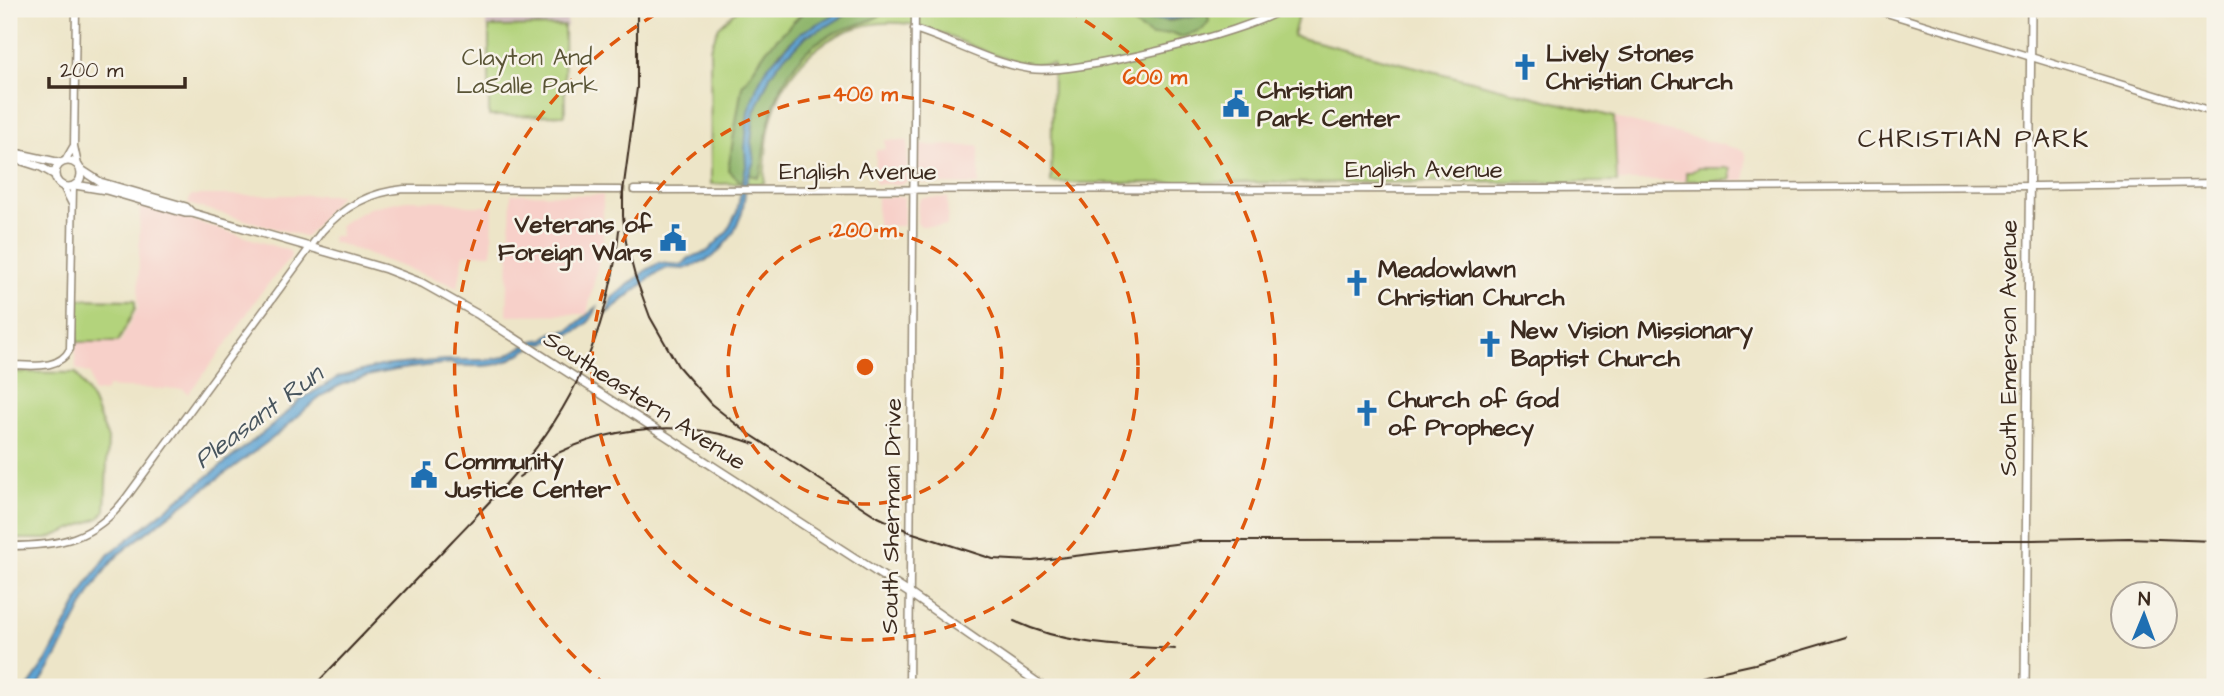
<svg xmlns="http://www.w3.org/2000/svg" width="2224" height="696" viewBox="0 0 2224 696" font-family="'Architects Daughter',sans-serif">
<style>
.built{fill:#f7d0c9}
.industrial{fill:#d2bec1}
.green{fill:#b3d37b;stroke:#777e4c;stroke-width:2}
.forest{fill:#8eb56b;stroke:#647044;stroke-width:2}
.water{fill:#5fa4d4;stroke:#4d6779;stroke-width:2}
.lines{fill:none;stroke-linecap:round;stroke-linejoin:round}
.secondary-tunnel{stroke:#c9c0a6;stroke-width:6;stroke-dasharray:6 3;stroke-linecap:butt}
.secondary-casing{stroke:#948873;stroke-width:9}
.primary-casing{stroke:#948873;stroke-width:10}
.secondary{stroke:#fff;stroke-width:6}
.primary{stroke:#fff;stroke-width:7}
.rail{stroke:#3b2a1e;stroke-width:2}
.ring{fill:none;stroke:#df570d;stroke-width:3.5;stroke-dasharray:12 9}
.labels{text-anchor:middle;stroke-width:5;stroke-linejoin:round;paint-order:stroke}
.poi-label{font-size:24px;font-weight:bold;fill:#3b2a1e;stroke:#f7f3e8;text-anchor:start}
.park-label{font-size:24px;fill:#595435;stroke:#f7f3e8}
.street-label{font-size:24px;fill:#3b2a1e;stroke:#f7f3e8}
.neighbourhood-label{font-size:26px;letter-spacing:2px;fill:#3b2a1e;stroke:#f7f3e8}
.water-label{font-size:26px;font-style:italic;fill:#48555e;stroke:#f7f3e8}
.centre{fill:#df570d;stroke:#f7f3e8;stroke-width:3.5}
.ring-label{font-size:21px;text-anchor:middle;font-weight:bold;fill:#df570d;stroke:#f7f3e8;stroke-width:5;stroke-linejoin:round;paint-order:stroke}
</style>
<rect width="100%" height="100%" fill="#f7f3e8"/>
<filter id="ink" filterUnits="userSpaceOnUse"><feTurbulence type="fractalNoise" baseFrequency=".0143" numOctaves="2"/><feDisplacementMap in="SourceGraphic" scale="14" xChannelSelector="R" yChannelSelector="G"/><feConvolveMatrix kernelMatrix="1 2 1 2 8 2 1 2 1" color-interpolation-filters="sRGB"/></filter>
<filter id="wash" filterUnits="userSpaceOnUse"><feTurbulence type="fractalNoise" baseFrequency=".00686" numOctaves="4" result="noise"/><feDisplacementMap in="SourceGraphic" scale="28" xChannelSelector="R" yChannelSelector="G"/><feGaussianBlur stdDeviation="1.57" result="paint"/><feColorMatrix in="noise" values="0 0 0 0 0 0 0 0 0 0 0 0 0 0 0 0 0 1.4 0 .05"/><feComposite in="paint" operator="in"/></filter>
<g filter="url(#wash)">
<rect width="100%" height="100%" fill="#ede5c8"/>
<path class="built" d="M1615 118 1743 150 1746 154 1745 181H1618Z
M885 140 908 141 907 181 903 184H875L876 150 885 149Z
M917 145 979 146V185L919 183 917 179Z
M511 194 603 195V241L587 314 507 315Z
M191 195H340L306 237 188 204Z
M877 197H904V226H877Z
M948 197 947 226H921L917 223 918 204 921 198Z
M407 200 445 201 468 206H493L492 254H464L458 287 331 241 332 236H340V226L344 222 371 207Z
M140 204 290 251 291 257 259 295 234 334 188 394 183 389 121 388 107 387 106 391 93 393 90 374 76 369 75 341 120 343 138 308Z"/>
<path class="industrial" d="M487 9H567V27H486Z"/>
<path class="green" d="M738 9H1300L1293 36 1614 117 1617 182 1051 183 1053 64C1009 69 967 41 926 28 863 9 799 43 776 104 766 130 766 156 764 183L711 184 710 48 719 27Z
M564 26 565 115 489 116V27Z
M1698 168H1730L1731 180 1686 181V172H1691Z
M79 299 135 300V309L118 342H77Z
M9 372 76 373 93 402 108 439 105 510 99 518 47 539H9Z"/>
<path class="forest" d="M806 9H845L800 33 780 52 761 78 746 131 747 163 742 183 728 170 742 86 767 49Z
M854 9H888C874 23 851 25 834 33 780 57 766 120 761 172L758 177 749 175 754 161 751 142 754 112 771 74 786 54 792 51 807 35 843 17Z
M1109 9H1118L1137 17 1170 21 1208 14 1209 21 1203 29 1182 37 1173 33 1152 36Z"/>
<path class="water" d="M845 9H854L829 25 807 35 792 51 786 54 771 74 754 112 751 142 754 161 747 180 742 213 733 234 717 253 709 259 684 269 667 268 655 274 607 313 612 298 645 271 659 263 682 265 689 258 708 251 727 232 737 212 746 166 745 148 748 111 758 84 768 66 800 33Z
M1118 9H1133L1153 15 1168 16 1212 9H1251C1238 15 1222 12 1208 14 1179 16 1143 29 1118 9Z
M597 307C589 334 558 337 535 346 523 350 514 360 501 363 487 368 472 365 457 366L451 363C417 367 379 370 346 383 315 395 296 421 270 440 219 478 169 514 120 553 86 587 72 634 46 674L37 687H28L47 660 87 584 108 555 273 425 300 400 339 377 380 366 445 360H487L504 357 533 341 544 339 552 333 569 330Z"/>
</g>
<g filter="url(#ink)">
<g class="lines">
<path class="secondary-tunnel" d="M620 190H634"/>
<defs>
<path id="secondary" d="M76 9 74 146 78 165
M1873 9 2215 113
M914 29C953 41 990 63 1030 69 1073 76 1246 33 1283 9
M65 161 73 147
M9 170 13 155
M63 186 72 204
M634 190 1541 189 2038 186 2215 183
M9 365C30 365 59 371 70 349L73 186
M9 546C59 546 94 540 126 498L322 231C344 206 370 192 404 189L620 190
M909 687 915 9"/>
<path id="primary" d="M9 154 17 157 19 160 41 167 55 175
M17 157 20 154 61 163
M55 174a13 13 0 1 1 26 0a13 13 0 1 1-26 0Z
M80 169 100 182 186 207 192 213
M75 185 106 190 185 213H192L386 269 422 283 479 315 909 593 1044 687
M2025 687 2031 9"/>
</defs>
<use href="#secondary" class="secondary-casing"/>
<use href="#primary" class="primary-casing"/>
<use href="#secondary" class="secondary"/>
<use href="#primary" class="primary"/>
<path class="rail" d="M623 189V216L626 242 635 276 650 317 678 366 711 404 745 431 876 516 910 532 993 559 1033 561 1200 541 2033 540 2129 538 2215 541
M622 199 637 88V9
M519 477C587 426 676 415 755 444
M1014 621C1066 645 1119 646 1175 649
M1701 676 1755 664 1846 637
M313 687C359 639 406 590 452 541 474 518 497 495 517 471 577 403 610 320 619 230"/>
</g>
</g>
<g class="ring">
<circle cx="865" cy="367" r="137"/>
<circle cx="865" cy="367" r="273"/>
<path d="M607 686A410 410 0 0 1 663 10M1067 10A410 410 0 0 1 1123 686"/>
</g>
<defs>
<symbol id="church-bare" viewBox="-9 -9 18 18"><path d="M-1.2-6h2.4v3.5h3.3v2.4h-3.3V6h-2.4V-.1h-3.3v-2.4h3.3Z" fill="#1f6fb2" stroke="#f7f3e8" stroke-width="2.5" paint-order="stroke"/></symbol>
<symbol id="civic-bare" viewBox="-9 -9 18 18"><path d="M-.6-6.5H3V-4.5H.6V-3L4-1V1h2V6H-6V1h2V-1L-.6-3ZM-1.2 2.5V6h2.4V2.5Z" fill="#1f6fb2" stroke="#f7f3e8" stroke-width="2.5" paint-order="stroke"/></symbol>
</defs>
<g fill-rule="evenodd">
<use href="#church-bare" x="1506" y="48" width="38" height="38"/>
<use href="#civic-bare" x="1217" y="85" width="38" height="38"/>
<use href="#civic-bare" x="654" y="219" width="38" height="38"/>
<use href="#church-bare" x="1338" y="264" width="38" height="38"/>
<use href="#church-bare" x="1471" y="325" width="38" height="38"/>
<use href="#church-bare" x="1348" y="394" width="38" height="38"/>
<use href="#civic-bare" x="405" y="456" width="38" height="38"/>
</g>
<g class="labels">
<g class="poi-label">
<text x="1546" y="61">Lively Stones<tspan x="1546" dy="28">Christian Church</tspan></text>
<text x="1257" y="98">Christian<tspan x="1257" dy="28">Park Center</tspan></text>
<text x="652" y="232" text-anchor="end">Veterans of<tspan x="652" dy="28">Foreign Wars</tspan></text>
<text x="1378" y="277">Meadowlawn<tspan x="1378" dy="28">Christian Church</tspan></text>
<text x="1511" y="338">New Vision Missionary<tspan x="1511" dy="28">Baptist Church</tspan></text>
<text x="1388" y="407">Church of God<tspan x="1388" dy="28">of Prophecy</tspan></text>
<text x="445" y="469">Community<tspan x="445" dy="28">Justice Center</tspan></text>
</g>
<g class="park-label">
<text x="527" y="65">Clayton And<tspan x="527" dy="28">LaSalle Park</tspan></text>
</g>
<g class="street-label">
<text x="1424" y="177">English Avenue</text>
<text x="858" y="179">English Avenue</text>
<text transform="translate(2008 348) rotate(-90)" y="8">South Emerson Avenue</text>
<text transform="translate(645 400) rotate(33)" y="8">Southeastern Avenue</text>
<text transform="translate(891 516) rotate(-89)" y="8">South Sherman Drive</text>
</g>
<g class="neighbourhood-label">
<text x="1974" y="147">CHRISTIAN PARK</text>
</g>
<g class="water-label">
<text transform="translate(258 416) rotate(-37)" y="9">Pleasant Run</text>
</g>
</g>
<circle cx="865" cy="367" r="10" class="centre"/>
<g class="ring-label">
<text x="1155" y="84">600 m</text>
<text x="865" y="101">400 m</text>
<text x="865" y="237">200 m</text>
</g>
<rect width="2224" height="696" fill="none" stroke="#f7f3e8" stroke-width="35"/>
<g transform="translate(2144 615) rotate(1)"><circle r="33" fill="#f7f3e8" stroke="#aca397" stroke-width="2"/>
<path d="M0-5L12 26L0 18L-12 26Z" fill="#1f6fb2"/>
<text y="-10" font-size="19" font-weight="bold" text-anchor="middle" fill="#3b2a1e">N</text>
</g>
<path d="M49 77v10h136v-10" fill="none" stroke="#3b2a1e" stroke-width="3.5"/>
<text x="60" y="77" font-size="21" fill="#3b2a1e" stroke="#f7f3e8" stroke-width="5" paint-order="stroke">200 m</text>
</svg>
